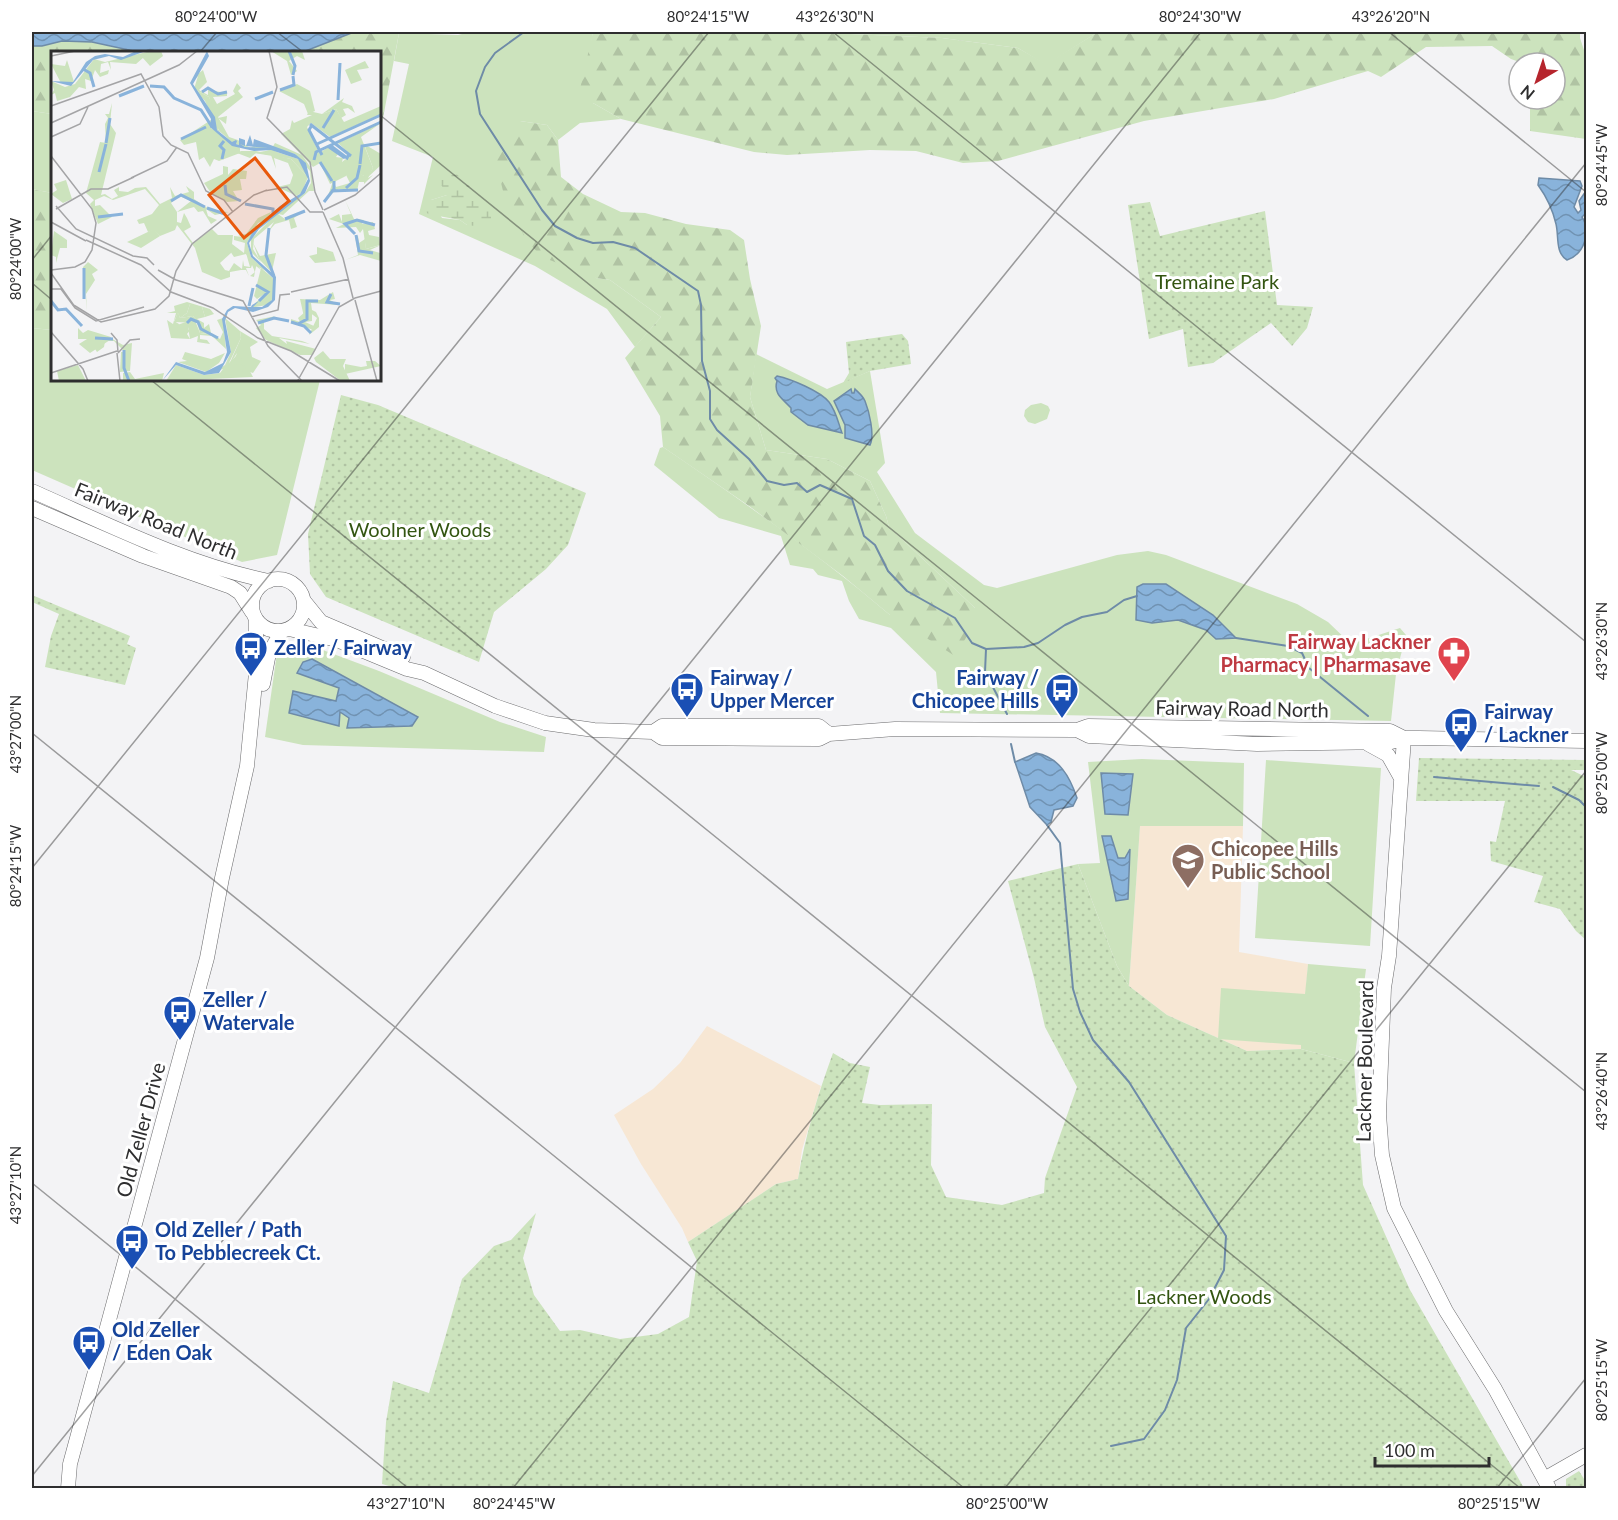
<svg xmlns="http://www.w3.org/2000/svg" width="1618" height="1520" viewBox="0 0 1618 1520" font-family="Lato,sans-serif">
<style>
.education{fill:#f7e7d4}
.grass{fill:#cce3bd;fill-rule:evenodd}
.forest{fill:url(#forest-firs)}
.wetland{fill:url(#wetland-marsh)}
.park{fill:url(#park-dots)}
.water{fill:url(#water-waves);stroke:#6e8ba7;stroke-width:1.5}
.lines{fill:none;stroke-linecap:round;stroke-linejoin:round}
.stream{stroke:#6e8ba7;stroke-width:2}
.secondary-casing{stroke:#6b6b6d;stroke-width:15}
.secondary{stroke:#fff;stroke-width:14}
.ticks{fill:none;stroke:#2e2e2f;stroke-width:1.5;stroke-opacity:0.45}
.labels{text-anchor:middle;stroke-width:6;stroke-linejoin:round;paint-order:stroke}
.park-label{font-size:20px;fill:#351;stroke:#fff}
.street-label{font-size:20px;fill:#2e2e2f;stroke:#fff}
.health-label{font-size:20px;font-weight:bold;fill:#be3a42;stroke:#fff;text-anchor:end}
.transit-label{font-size:20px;font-weight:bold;fill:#164399;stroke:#fff;text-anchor:start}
.education-label{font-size:20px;font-weight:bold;fill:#785e54;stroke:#fff;text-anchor:start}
.inset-river{fill:none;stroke:#89b3db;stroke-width:3}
.inset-road{fill:none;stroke:#a4a4a6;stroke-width:1.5}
.view{fill:#e8590c;fill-opacity:0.15;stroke:#e8590c;stroke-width:3}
.inset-edge{fill:none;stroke:#2e2e2f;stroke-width:3}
.neatline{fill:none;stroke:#2e2e2f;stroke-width:2}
.ticks-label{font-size:15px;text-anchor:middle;fill:#2e2e2f}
</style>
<defs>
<pattern id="forest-firs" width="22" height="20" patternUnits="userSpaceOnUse" patternTransform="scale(1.5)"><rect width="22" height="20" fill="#cce3bd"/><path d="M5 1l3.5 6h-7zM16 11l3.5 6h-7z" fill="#b0c3a3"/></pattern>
<pattern id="wetland-marsh" width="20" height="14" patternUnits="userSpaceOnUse" patternTransform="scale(1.5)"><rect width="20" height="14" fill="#cce3bd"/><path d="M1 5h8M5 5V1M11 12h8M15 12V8" fill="none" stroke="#b0c3a3"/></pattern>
<pattern id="park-dots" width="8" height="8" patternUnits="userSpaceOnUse" patternTransform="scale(1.5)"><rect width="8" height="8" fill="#cce3bd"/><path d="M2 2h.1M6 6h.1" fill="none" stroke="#b0c3a3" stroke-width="1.8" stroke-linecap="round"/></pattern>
<pattern id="water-waves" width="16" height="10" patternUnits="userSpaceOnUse" patternTransform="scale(1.5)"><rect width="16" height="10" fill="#89b3db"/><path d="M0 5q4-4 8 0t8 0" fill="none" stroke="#7092b2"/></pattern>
</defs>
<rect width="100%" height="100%" fill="#f3f3f5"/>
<path class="education" d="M1140 825 1243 826 1239 952 1308 964 1301 1049 1247 1051 1167 1015 1129 986Z
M707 1026 821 1086 802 1150 798 1179 776 1184 688 1242 682 1228 641 1164 614 1115 653 1089 680 1063Z"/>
<path class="grass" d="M470 32H593L591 45 593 103 621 119 580 123 558 140 547 125 520 121 596 278 610 280 661 317 635 347 607 309 535 266 419 214 433 157 392 141 409 64 394 61 399 33 458 35ZM466 182 467 225 460 220 442 218 431 200 447 195Z
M849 32H1098L1046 65 1018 48 942 38 850 34Z
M32 111 52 114V193L32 189Z
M32 328 52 330V380H320L277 555 242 562 32 470Z
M756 354 827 389 870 371 885 463 877 472 915 533 984 585 997 588 1117 555 1148 551 1166 555 1297 604 1328 622 1351 644 1400 628 1406 635 1396 674 1391 721 940 713 936 672 891 628 859 619 849 601 842 581 818 575 813 569 790 565 781 536 719 518 654 465 660 448 663 447C741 500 818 554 890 615L975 608 889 527 886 516 870 481 827 459 766 450 750 397Z
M1041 403 1048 406 1050 410 1047 419 1035 424 1028 422 1024 416 1025 410 1031 405Z
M304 643 379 671 500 722 546 737 544 752 303 745 265 737 277 653Z
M1142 759 1244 763 1243 826H1140L1129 986 1117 966 1078 864 1100 863 1088 762Z
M1266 760 1381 768 1370 946 1255 938Z
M1308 964 1366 969 1354 1063 1301 1049V1045L1218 1039 1221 988 1305 994Z"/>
<path class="forest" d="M354 32 399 33 380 134V52H303Z
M593 32H849L850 34 942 38 1018 48 1046 64 1098 32H1580V38L1586 56V139L1530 131V99H1555V63H1522L1511 59 1492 46 1426 47 1381 77 1368 71 1274 99 1144 121 998 161 963 163 916 151 870 150 787 155 754 152 621 119 593 103 580 89Z
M62 41 92 42 138 52H52V114L32 111V46H42Z
M520 121 547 125 558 140 561 177 583 194 621 212 645 213 686 224 730 230 744 240 750 279 761 326 750 397 766 450 827 459 870 481 886 516 889 527 975 608 976 621 955 656 890 615 843 576 749 506 663 447 660 416 625 358 661 317 610 280 596 278 542 257 526 240 504 195 495 158Z
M32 189 52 193V330L32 328Z"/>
<path class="wetland" d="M455 173 466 182 491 213V221L483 227 467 225 460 220 428 214 424 209 431 200 447 195 439 181Z"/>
<path class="park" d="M1150 202 1160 236 1265 211 1277 305 1313 307 1307 328 1292 346 1271 323 1213 363 1188 367 1183 329 1149 339 1128 205Z
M902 334 908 341 911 364 870 371 843 383 849 373 846 342Z
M341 395 378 405 586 493 568 545 546 569 494 612 479 662 326 597 310 574 308 534Z
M32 595 130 636 127 644 136 648 125 685 45 667 51 636 59 614 32 602Z
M1419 758 1586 760V770H1571L1586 777V940L1576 931 1560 909 1534 902 1543 876 1491 861 1490 841 1496 842 1505 801H1416Z
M1078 864 1117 966 1129 986 1167 1015 1247 1051 1301 1049 1354 1063 1363 1185 1410 1290 1524 1488H396L382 1484 386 1422 393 1381 429 1393 462 1279 494 1246 511 1240 536 1213 523 1258 534 1295 560 1331 580 1330 620 1339 658 1334 689 1317 697 1261 688 1242 776 1184 798 1179C805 1136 818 1094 833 1053L850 1063 870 1067 862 1103 880 1105 932 1104 931 1165 946 1197 1002 1205 1044 1193 1045 1178 1077 1087 1045 1027 1034 978 1008 881Z
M1579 1471 1586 1482V1488H1566V1479Z"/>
<path class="water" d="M32 32H354L303 52H138L92 42 62 41 42 46H32Z
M1539 178 1580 181 1582 186 1574 207 1578 213 1581 210 1579 201 1586 191V213L1582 217C1591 231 1585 254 1567 260 1555 253 1559 236 1556 224 1553 211 1546 196 1538 185Z
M777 376C791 379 820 391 829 402 836 411 838 422 842 433L808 425 791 412V408C783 399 773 394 777 381L775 378Z
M851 389 852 393H854L855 389C859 393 863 396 865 401 869 411 875 435 870 445L845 438V425L834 401Z
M1143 584H1166L1213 615 1236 638 1216 639 1206 630 1178 620 1152 623 1136 620 1137 587Z
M312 659 418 717 412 726 347 728 349 718 340 712 339 726 289 713 293 691 336 701 339 688 297 673 303 662Z
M1036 753C1059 757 1070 777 1077 798L1073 806 1054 810 1051 822 1047 825 1030 807 1015 762Z
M1101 773 1133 774 1128 815 1105 814Z
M1102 836H1111L1118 858H1125L1130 849 1128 899 1116 901Z"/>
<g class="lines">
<path class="stream" d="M524 32 495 53 485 67 476 91 480 114 542 210 555 226 577 238 593 243 613 242 635 248 698 291 701 305 702 361 710 391V419L717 430 749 459 767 481 784 485 797 483 807 492 820 485 852 499 864 536 875 545 888 571 907 591 955 618 972 643 986 649 1024 647 1038 643 1065 625 1082 617 1107 612 1124 600 1137 596
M1236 638 1288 646 1302 653 1309 668 1368 716
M986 649 985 672 1007 714
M1011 744 1015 762
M1434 777 1539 786
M1553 787 1579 800 1586 807
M1047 825 1060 843 1073 989 1080 1012 1093 1040 1129 1082 1226 1236 1224 1270 1209 1299 1186 1328 1177 1380 1165 1410 1144 1439 1111 1446"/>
<defs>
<path id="secondary" d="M32 491C107 524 188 565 269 581
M32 508 143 556 231 587 240 593 252 612
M252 605a26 26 0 1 1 52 0a26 26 0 1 1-52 0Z
M304 601 321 622 403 657
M289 629 337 640 407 669 424 673 495 706 545 723 594 730 653 732 662 726H819L829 734
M263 684 269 653 282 631
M1077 730 1089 736 1257 744 1391 742 1404 738H1419L1586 741
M653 732 662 738 819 739 829 734 895 729 1077 730 1088 726 1390 731 1404 738
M1404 738 1389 956 1384 988 1379 1114 1382 1155 1394 1208 1446 1311 1495 1389 1549 1488
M1368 744 1388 755 1401 778
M1544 1479 1586 1455
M68 1488 70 1464 207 958 222 878 247 766 256 673V619"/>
</defs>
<use href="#secondary" class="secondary-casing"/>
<use href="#secondary" class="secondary"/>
</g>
<path class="ticks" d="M277 32 303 52M833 32 1586 642M1389 32 1586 192M200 52 217 32M380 115 1586 1092M32 260 52 235M32 283 52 300M151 380 1520 1488M32 733 964 1488M32 868 709 32M32 1183 408 1488M32 1476 1201 32M513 1488 1586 163M1005 1488 1586 771M1497 1488 1586 1378"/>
<defs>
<symbol id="bus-pin" viewBox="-11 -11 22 30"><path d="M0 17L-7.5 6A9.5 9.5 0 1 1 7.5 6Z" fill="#1a4fb4" stroke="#fff"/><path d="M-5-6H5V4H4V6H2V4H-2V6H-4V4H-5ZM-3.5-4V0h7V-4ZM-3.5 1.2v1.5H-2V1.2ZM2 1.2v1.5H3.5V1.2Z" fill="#fff"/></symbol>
<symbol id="pharmacy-pin" viewBox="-11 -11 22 30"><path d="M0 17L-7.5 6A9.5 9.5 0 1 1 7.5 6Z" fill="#e0444e" stroke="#fff"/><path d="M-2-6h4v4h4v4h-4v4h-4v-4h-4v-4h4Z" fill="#fff"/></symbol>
<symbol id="school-pin" viewBox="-11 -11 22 30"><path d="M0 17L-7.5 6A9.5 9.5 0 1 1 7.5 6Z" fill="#8d6e63" stroke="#fff"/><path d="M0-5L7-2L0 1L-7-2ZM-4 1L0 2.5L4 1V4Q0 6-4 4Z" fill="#fff"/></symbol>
</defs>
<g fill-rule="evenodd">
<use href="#bus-pin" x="232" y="629" width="38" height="52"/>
<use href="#pharmacy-pin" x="1435" y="634" width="38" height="52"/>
<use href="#bus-pin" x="668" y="670" width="38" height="52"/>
<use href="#bus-pin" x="1043" y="671" width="38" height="52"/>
<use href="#bus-pin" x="1442" y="705" width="38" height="52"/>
<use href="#school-pin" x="1169" y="841" width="38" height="52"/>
<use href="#bus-pin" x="161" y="993" width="38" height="52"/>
<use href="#bus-pin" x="113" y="1222" width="38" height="52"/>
<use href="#bus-pin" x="70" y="1323" width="38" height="52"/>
</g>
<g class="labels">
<g class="park-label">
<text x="1217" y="289">Tremaine Park</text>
<text x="420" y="537">Woolner Woods</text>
<text x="1204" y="1304">Lackner Woods</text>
</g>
<g class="street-label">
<text transform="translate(156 521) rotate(22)" y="7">Fairway Road North</text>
<text transform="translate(1242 709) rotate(1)" y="7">Fairway Road North</text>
<text transform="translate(1365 1061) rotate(-89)" y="7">Lackner Boulevard</text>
<text transform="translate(141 1130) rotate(-75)" y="7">Old Zeller Drive</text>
</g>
<g class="health-label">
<text x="1431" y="649">Fairway Lackner<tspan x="1431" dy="23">Pharmacy | Pharmasave</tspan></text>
</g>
<g class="transit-label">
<text x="274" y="655">Zeller / Fairway</text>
<text x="710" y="685">Fairway /<tspan x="710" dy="23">Upper Mercer</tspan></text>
<text x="1039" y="685" text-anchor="end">Fairway /<tspan x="1039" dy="23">Chicopee Hills</tspan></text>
<text x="1484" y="719">Fairway<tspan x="1484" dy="23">/ Lackner</tspan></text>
<text x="203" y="1007">Zeller /<tspan x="203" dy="23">Watervale</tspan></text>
<text x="155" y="1237">Old Zeller / Path<tspan x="155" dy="23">To Pebblecreek Ct.</tspan></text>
<text x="112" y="1337">Old Zeller<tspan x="112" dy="23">/ Eden Oak</tspan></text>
</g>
<g class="education-label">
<text x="1211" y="856">Chicopee Hills<tspan x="1211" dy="23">Public School</tspan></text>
</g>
</g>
<g transform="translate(51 51)">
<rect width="330" height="330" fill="#f3f3f5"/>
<path d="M100 0H110L112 5 99 15 91 6ZM152 19 156 31 148 39 157 44V39L176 42V45L162 46 166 53 184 43 182 40 186 32 190 37 187 40 192 46 167 66 178 86 187 89 194 95 181 92 168 79 158 46 143 38 147 25 142 31 143 26ZM330 55V63L279 86 260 72 256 76 268 102 278 96 287 103 285 106 292 107 291 111 300 104 287 92 330 72 310 86 322 117 317 127 322 124 313 133V125L296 117 295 125 279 133 269 112 262 116 230 83 239 78 241 69 243 72 261 64H256L258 60 271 63 285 58 293 71ZM190 100H205L240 108 257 126 251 141 246 145 226 136 239 133 242 124 237 112 223 107 225 118 220 104 205 102 199 107 186 102ZM3 180 16 189V197H9L5 212V206L0 204ZM304 184 307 185 308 192 314 188 315 198 330 194 319 199 329 202 330 210 309 204 294 209 307 204ZM202 192 209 205 225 202 221 220 225 226 208 208ZM210 217 222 227 223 247 216 254 199 257 215 242 206 248 203 245ZM282 241 284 248 279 249 288 254 260 252 261 259 265 261 268 267V276L258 284 266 267 258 261 253 266 249 248 269 249ZM136 251 159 258 163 263 154 266 151 256 143 257 139 253 136 262 129 267 127 262 123 270 128 273 127 281 140 278 136 283 139 288 120 287 116 269 122 273 125 262H116L124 260 123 255ZM225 265 213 270V278L221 285 251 290 259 293 228 287 236 293 235 290 265 298 262 304H249L215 289 205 277 210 274 205 269ZM174 267 189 280 190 287 178 312 189 301 202 326 115 330 125 314 153 324 169 322 172 318 165 320 174 314 180 301ZM134 301 160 308 174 302 168 312 155 321 127 311 136 310 131 308Z" fill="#cce3bd"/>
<path d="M100 0 85 13 59 11 60 19 57 11 50 13 49 22 58 19 57 23 49 26 44 19 40 30 34 28 35 38 28 36 19 46 6 50 4 42 0 44 3 39 0 30 14 36 24 33 43 8 54 11ZM220 0H251L254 9 246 5 238 10 246 20 240 24 236 10ZM314 10 318 17 306 19 311 29 300 33 294 19ZM246 33 259 40 264 60 257 63 253 53 228 40ZM143 38 158 46 167 67 176 65 175 73 167 67 171 77 167 78 175 85 166 79 154 50ZM293 47 291 51 301 55 304 62 297 57 292 58 295 64 290 67 285 58 271 63ZM188 91 200 97 202 95 221 97 224 92 251 104 260 117 263 140H258L232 164 227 163 234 168 249 163 243 167 246 176 240 178 238 169 224 173 217 181 223 171 203 188 202 198 210 211 200 201V188L227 161 254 142 260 132 259 120 244 103 194 96 182 92ZM313 93 330 103V114L316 127 322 117ZM220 99 247 108 253 115 257 126 240 108 203 102ZM296 114 313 125 314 131H308L306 140 288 138 277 145 282 130 285 136 299 132 294 122ZM294 149 303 168 313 169 311 173 322 171 324 178 317 180 318 184 328 186 329 194 315 198 312 178 309 182 305 176 285 177 293 173 278 168 288 163 291 171V164L300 163ZM220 161 217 169 208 175 212 170 207 172 196 192 200 206 215 220 205 215 203 223 204 214 195 203 183 206 175 194 181 189V193L193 202 194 192 183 189V185L193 186 187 184 195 183 207 167ZM266 196 282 201 285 210 264 212 258 205 266 203ZM139 253 151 256 154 266 146 268 153 272V277L158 273 160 282 169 288 172 281 166 269 172 267 175 298 161 285 149 284V288L156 289 159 293 146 291 147 285 139 288 137 276V280L127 282 126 274 138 270 145 272 149 282 156 283 142 265 129 267 136 262ZM189 280 207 291 199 296 201 306 210 310 202 322 196 320 188 302 193 317 192 321 191 314 182 313 186 302 177 316 190 287ZM58 286 72 294 81 292 79 320 69 321 70 301H74L63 290H54L53 296 46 301 44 298ZM272 300 279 308H295L292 315 299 330H290L265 311 263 307ZM27 314 35 330H8L6 320Z" fill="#cce3bd"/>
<path d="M127 261 129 267 142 265 157 283 149 282 146 272 123 271ZM254 261H261V270L254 271 263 275V279L240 272V268L249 271 247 267Z" fill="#cce3bd"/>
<path d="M103 178 109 185 90 197 76 191ZM315 310H324L330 315 294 323V313L310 316 316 315Z" fill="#cce3bd"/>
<path d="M16 9 23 31 17 33 10 32 0 13 14 15ZM61 52 59 73 65 82 50 144 54 143 61 148 67 145 63 139 68 136V140L77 141 84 137 95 136 109 153 121 147 119 136 124 145 138 141 135 135 143 141V148L161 160 178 161 164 164 155 158 157 165 166 169 160 173 152 160 147 161 143 156 126 161V171L130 172 133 162 136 167 140 176 133 180 142 192 161 178 167 184H182L180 202 169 212 174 219 178 220 183 212 191 218 192 209 193 215 199 216 195 202 211 220 205 215 203 226 199 225 204 221 201 214 200 217H195L198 225 195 219H190L179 221V226L170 229 151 221 144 197 126 174 124 179 109 185 103 179 97 181 93 172 88 173 86 169 101 163 108 154 94 138 62 149 53 145 44 149V155L49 154 61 166 47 173 39 153 43 149 35 142 49 91 55 92 54 73 57 67 54 63H58ZM128 145 140 150 126 161 120 152ZM160 69V77L189 97V102L168 110 163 108 159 116 153 106 148 109 145 91 133 94 129 89ZM172 115 177 116V124L182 118 196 120 195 128H189L191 139 182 140 188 150 176 151 160 142 153 132 172 123ZM15 129 21 148 12 152 0 143 6 139 3 133ZM37 211 47 219 41 223 44 229 35 243 36 261 32 216ZM27 277 32 282 37 279 60 286 59 289 39 302 28 293 36 288H27ZM79 321 84 328 113 322 111 330H72V322Z" fill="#cce3bd" fill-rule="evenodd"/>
<path d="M85 0H95L70 9 58 5 42 9 20 35 0 30 22 31 35 11 44 5 54 3 72 6ZM156 0 158 5 142 33 164 66 166 79 181 91 185 89 186 90 185 93 188 94V87L194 89V95L189 93 194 96 217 97 195 95 199 84 202 94 203 88 244 103 255 112 259 130 254 142 208 178 198 192 202 205 221 222 219 217 225 226 224 249 217 256 202 261 184 257 177 261 174 270 180 301 168 322 153 324 125 314 111 330 125 311 154 321 172 312 176 301 171 268 176 259 182 255 200 256 201 254 208 250 202 256H211L221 249 222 227 200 206 196 192 202 180 229 155 249 143 257 128 247 108 220 99 203 100 181 95 159 76 160 68 139 32Z" fill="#89b3db"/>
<path class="inset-river" d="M238 0 244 15 242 24M32 18 39 22 43 36M99 35 113 36 123 47 150 59 161 76M229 39 243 34 242 25M151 41 157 37 167 43 176 41M68 45 93 35M204 48 222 41M287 49 289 12M259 73 300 105M261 74 258 79 271 104M272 77 283 59M130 88 155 76M55 92 59 67M266 93 330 64M280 95 296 107 298 103M278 96 294 107M171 108 173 99 169 95 173 90M263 109 265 101 330 71M269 111 281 130M309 113 311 95 330 92M48 121 55 93M174 134 175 143 190 150M295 137 306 127 309 114M280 140 307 139M120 150 130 144 154 156M273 151 283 138V130M194 153 222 158V164M156 157 174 163M47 166 72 163M234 168 254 160M218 177 215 204 223 225M304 183 294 173 306 169 324 174M305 184 308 200 322 202M33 217V248M205 234 217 241 208 250M280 243 276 251 289 253M0 250 7 259 15 258 31 275M198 255 202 237M240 271 253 275 260 282M136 272 140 268 147 271 150 278 167 287M207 272 223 267 238 270M247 273 256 268V250H267M44 287 62 288M73 299V317L78 330"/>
<path class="inset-road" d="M218 0 226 36 216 67 259 111 264 141 272 159M0 5 24 0M0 55 90 23 108 56 112 85 120 94 137 102 155 140 173 149 182 161M0 72 128 14 146 0M0 86 29 73 37 56M0 105 41 158 45 172 41 199 34 211 24 216 0 219M80 127 116 110 126 96M213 140 236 136 259 161H272M5 155 25 178 82 205 96 207 103 214M5 158 40 138H57L83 126M273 159 304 144 330 122M272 161 292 207 302 247M0 171 35 190M35 189 90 214 120 241 162 257 207 287 240 300 289 330M107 219 125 229M0 222 24 256M122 228 192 250 217 295 251 330M0 238H10L24 257 45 270 93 256M240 241 298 228M304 247 330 240M304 249 326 330M21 253 50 271 104 258 118 245 125 220 141 193 203 144 216 139M200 266 227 259 229 244 239 243M0 281 32 318 37 330M60 282 66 289 67 301M66 302 69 330M67 302 79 289 89 288M0 322 66 300M247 329 288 256 304 247"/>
<path class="view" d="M204 107 238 150 193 187 158 144Z"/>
<rect width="330" height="330" class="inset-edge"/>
</g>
<rect width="1618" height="1520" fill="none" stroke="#ffffff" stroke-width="66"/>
<g transform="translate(1537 81) rotate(219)"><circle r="28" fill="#ffffff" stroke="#ababac" stroke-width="1.5"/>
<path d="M0-4.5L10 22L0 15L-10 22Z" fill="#b6252d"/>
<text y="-9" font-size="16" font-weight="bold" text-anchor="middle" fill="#2e2e2f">N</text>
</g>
<path d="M1375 1457v9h114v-9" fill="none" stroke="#2e2e2f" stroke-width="3"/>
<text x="1384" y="1457" font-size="18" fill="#2e2e2f" stroke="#ffffff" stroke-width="4.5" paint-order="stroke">100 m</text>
<rect x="33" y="33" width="1552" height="1454" class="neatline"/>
<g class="ticks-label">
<text x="216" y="22">80°24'00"W</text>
<text x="708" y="22">80°24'15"W</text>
<text x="835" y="22">43°26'30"N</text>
<text x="1200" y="22">80°24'30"W</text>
<text x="1391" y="22">43°26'20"N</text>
<text transform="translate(1602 165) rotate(-90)" y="5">80°24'45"W</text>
<text transform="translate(16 259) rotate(-90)" y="5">80°24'00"W</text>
<text transform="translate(1602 641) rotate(-90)" y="5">43°26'30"N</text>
<text transform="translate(16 734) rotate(-90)" y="5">43°27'00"N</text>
<text transform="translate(1602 773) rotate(-90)" y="5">80°25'00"W</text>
<text transform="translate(16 866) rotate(-90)" y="5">80°24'15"W</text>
<text transform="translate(1602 1091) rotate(-90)" y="5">43°26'40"N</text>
<text transform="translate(16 1185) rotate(-90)" y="5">43°27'10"N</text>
<text transform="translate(1602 1380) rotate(-90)" y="5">80°25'15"W</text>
<text x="406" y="1509">43°27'10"N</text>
<text x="514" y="1509">80°24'45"W</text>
<text x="1007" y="1509">80°25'00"W</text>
<text x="1499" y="1509">80°25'15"W</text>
</g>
</svg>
